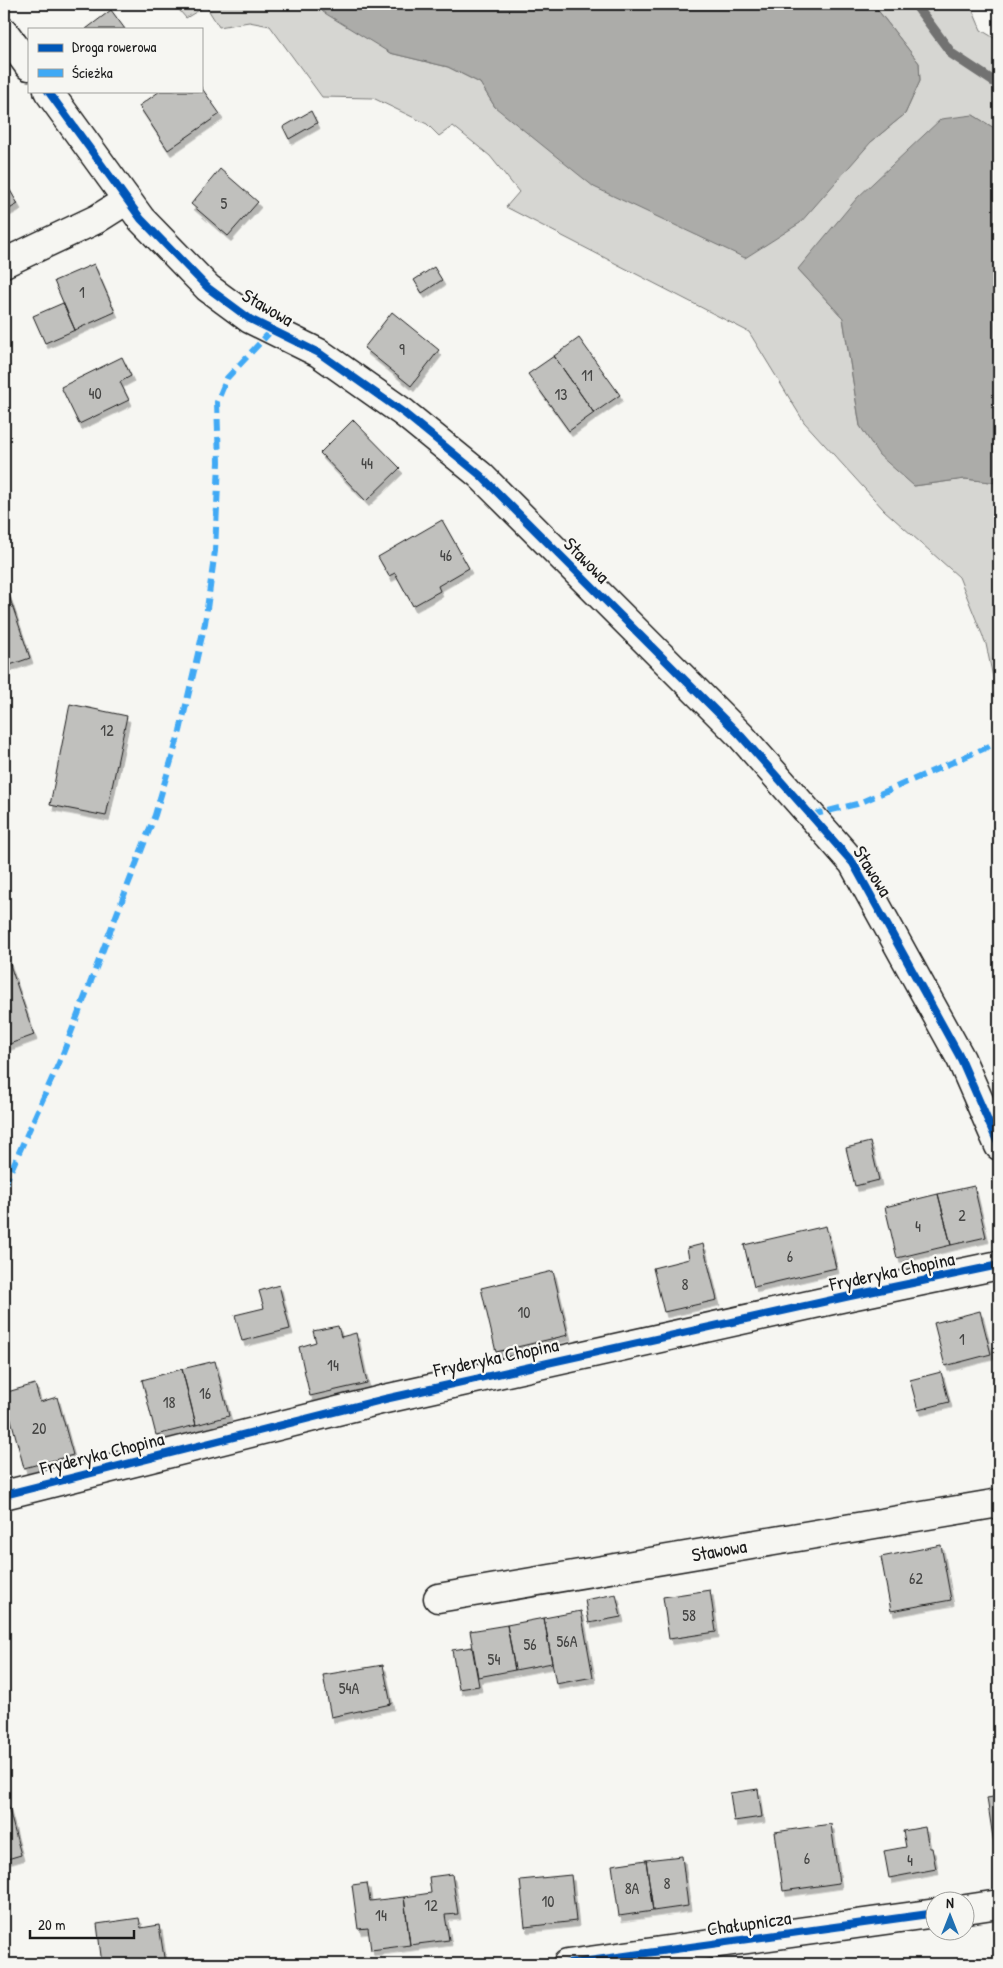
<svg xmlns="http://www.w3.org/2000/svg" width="1003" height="1968" viewBox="0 0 1003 1968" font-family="'Patrick Hand',sans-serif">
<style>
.green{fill:#d6d6d2;stroke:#797977}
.water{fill:#acaca9;stroke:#727271}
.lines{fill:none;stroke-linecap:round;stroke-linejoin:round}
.stream{stroke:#727271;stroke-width:10}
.building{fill:#c0c0bd;stroke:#1c1c1c;filter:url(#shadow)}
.minor-casing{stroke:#1c1c1c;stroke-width:31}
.minor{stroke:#f6f6f2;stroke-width:28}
.quiet{stroke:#3fa9f5;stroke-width:6;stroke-dasharray:12 6;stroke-linecap:butt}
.cycleway-casing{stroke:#f6f6f2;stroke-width:11}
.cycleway{stroke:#0057b8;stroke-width:8}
.labels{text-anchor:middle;stroke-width:4.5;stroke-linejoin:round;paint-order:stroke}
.number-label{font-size:16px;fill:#454544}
.street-label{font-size:19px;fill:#1c1c1c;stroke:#f6f6f2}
</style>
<defs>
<filter id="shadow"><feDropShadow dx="3" dy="5.5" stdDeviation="0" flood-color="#0004"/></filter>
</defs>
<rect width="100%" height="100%" fill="#f6f6f2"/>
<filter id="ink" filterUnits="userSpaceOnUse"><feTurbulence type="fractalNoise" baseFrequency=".02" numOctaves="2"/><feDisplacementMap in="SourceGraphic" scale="10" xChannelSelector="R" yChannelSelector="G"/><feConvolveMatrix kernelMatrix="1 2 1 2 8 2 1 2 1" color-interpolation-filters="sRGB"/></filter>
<g filter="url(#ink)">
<path class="green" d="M174 4H319L390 53 448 67 480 83 495 107 871 142 905 114 920 81 919 63 873 4H970L981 30 999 41V131L973 115 798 269 843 318 860 426 914 486 965 479 999 483V706L986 644 959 577 884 510 804 422 749 332 506 207 519 192 490 156 453 126 439 136 427 124 373 98 322 97 270 26 249 22 219 27 206 6 186 18Z"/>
<path class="water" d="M319 4H873L919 63 920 81 905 114 871 142 800 223 745 258 594 187 495 107 480 83 448 67 390 53 323 12Z
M973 115 999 131V483L965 479 914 486 879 455 860 426 843 318 798 269 857 198 941 119Z"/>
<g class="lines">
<path class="stream" d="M915 4 952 54 999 85"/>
</g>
<path class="building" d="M111 10 125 29H86Z
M201 87 220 114 168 150 139 106 160 91H201Z
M311 111 317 123 289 139 283 127Z
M220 169 258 202 228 236 191 204Z
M4 180 18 204 4 212Z
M94 264 115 312 75 330 54 281Z
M434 267 442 280 422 293 414 280Z
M63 303 75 330 45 343 33 316Z
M392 312 439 350 411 386 364 348Z
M579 338 620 395 594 413 554 356Z
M554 356 594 413 569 431 528 374Z
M122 357 131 376 120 382 129 400 79 424 61 387Z
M353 420 400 468 366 501 320 453Z
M442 520 469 568 438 586 440 591 413 606 395 573 389 576 378 557Z
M5 584 30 658 4 667V585Z
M70 704 127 716 106 816 50 805Z
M8 959 34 1035 4 1046V961Z
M870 1142 879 1180 855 1186 846 1148Z
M974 1186 986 1237 951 1245 938 1194Z
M938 1194 951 1245 897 1258 885 1207Z
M826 1226 836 1268 754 1287 744 1245Z
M703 1244 717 1300 664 1312 653 1268 689 1259 687 1248Z
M553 1271 568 1335 496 1352 481 1288Z
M279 1285 290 1329 242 1341 235 1315 264 1308 259 1291Z
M980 1311 991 1354 945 1366 934 1323Z
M338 1326 341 1337 356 1333 367 1383 310 1396 299 1347 316 1342 313 1331Z
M215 1361 229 1416 196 1425 182 1369Z
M182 1369 196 1425 156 1435 142 1380Z
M941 1372 949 1402 918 1410 910 1380Z
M35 1384 40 1402 57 1397 73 1455 24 1468 4 1393Z
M941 1545 951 1600 891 1611 881 1557Z
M710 1590 716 1632 669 1639 663 1597Z
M616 1594 621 1617 589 1623 585 1600Z
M581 1611 593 1677 556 1684 544 1618Z
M544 1618 552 1663 515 1670 507 1625Z
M507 1625 515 1670 478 1677 470 1631Z
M472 1647 479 1686 459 1689 452 1650Z
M383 1665 391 1704 331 1717 323 1675Z
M758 1789 762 1817 734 1821 730 1793Z
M999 1796V1851H995L987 1798Z
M7 1802 21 1855 4 1860V1803Z
M831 1824 839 1883 783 1891 775 1832Z
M925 1827 929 1848H932L936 1869 889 1878 884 1851 906 1847 903 1831Z
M682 1856 688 1906 653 1911 646 1860Z
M646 1860 653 1911 619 1916 612 1865Z
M452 1874 458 1914 445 1915 449 1940 410 1945 404 1897 431 1893 429 1877Z
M571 1875 576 1921 525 1927 520 1880Z
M367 1883 370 1901 404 1897 410 1945 371 1950 368 1928 358 1929 352 1885Z
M139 1918 141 1928 159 1925 165 1964H102L97 1924Z"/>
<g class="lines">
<defs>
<path id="minor" d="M4 32 29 66
M48 91 141 219 208 288 250 319 319 353 404 413 480 475 741 736 853 863 961 1059 999 1146
M4 263 97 219 127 200
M4 1495 385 1399 850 1296 999 1265
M438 1598 999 1503
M966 1909 999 1904
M567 1964 936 1913"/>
</defs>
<use href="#minor" class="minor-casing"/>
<use href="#minor" class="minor"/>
<path class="quiet" d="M811 815 857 804 999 742
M4 1186 62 1056 155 815 180 731 205 623 215 551 219 462 217 402 227 378 272 330"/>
<defs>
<path id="cycleway" d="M48 91 141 219 208 288 250 319 319 353 404 413 480 475 741 736 853 863 961 1059 999 1146
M4 1495 385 1399 850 1296 999 1265
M567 1964 936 1913"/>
</defs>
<use href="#cycleway" class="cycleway-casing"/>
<use href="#cycleway" class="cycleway"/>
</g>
</g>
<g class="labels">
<g class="number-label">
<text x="224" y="209">5</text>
<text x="82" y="298">1</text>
<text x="402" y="355">9</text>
<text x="587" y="381">11</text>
<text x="95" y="399">40</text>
<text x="561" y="400">13</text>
<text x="367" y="469">44</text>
<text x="446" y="561">46</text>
<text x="107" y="736">12</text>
<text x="962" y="1221">2</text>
<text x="918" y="1232">4</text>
<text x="790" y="1262">6</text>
<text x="685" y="1290">8</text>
<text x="524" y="1318">10</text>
<text x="962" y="1345">1</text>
<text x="333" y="1371">14</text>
<text x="205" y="1399">16</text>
<text x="169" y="1408">18</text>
<text x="39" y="1434">20</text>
<text x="916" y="1584">62</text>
<text x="689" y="1621">58</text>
<text x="567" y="1647">56A</text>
<text x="530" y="1650">56</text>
<text x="494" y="1665">54</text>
<text x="349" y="1694">54A</text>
<text x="807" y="1864">6</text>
<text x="910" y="1866">4</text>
<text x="667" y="1889">8</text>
<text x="632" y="1894">8A</text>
<text x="548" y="1907">10</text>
<text x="431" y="1911">12</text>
<text x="381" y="1921">14</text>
</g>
<g class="street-label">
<text transform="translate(268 307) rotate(30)" y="7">Stawowa</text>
<text transform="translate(587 560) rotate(45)" y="7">Stawowa</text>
<text transform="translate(873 871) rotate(58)" y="7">Stawowa</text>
<text transform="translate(892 1271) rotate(-12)" y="7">Fryderyka Chopina</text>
<text transform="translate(496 1357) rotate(-12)" y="7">Fryderyka Chopina</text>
<text transform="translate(102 1453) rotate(-14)" y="7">Fryderyka Chopina</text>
<text transform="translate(719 1550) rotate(-10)" y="7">Stawowa</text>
<text transform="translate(749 1923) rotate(-8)" y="7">Chałupnicza</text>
</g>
</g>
<rect width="1003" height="1968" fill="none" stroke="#f6f6f2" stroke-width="20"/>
<rect x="10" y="10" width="983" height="1948" fill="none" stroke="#1c1c1c" stroke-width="2" filter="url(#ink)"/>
<rect x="28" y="28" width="175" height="65" fill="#f6f6f2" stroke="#9f9f9c"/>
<rect x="38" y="44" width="25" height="8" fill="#0057b8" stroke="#9f9f9c"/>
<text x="72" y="52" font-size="15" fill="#1c1c1c">Droga rowerowa</text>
<rect x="38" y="69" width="25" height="8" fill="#3fa9f5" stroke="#9f9f9c"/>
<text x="72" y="78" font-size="15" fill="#1c1c1c">Ścieżka</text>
<g transform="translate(950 1916)"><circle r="24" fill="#f6f6f2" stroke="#9f9f9c"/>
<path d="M0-4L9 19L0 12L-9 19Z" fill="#1f6fb2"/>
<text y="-8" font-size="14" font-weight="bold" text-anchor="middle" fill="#1c1c1c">N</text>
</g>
<path d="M30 1930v8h104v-8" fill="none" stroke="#1c1c1c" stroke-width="2.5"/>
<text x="38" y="1930" font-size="15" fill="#1c1c1c" stroke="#f6f6f2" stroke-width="4" paint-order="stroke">20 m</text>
</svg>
